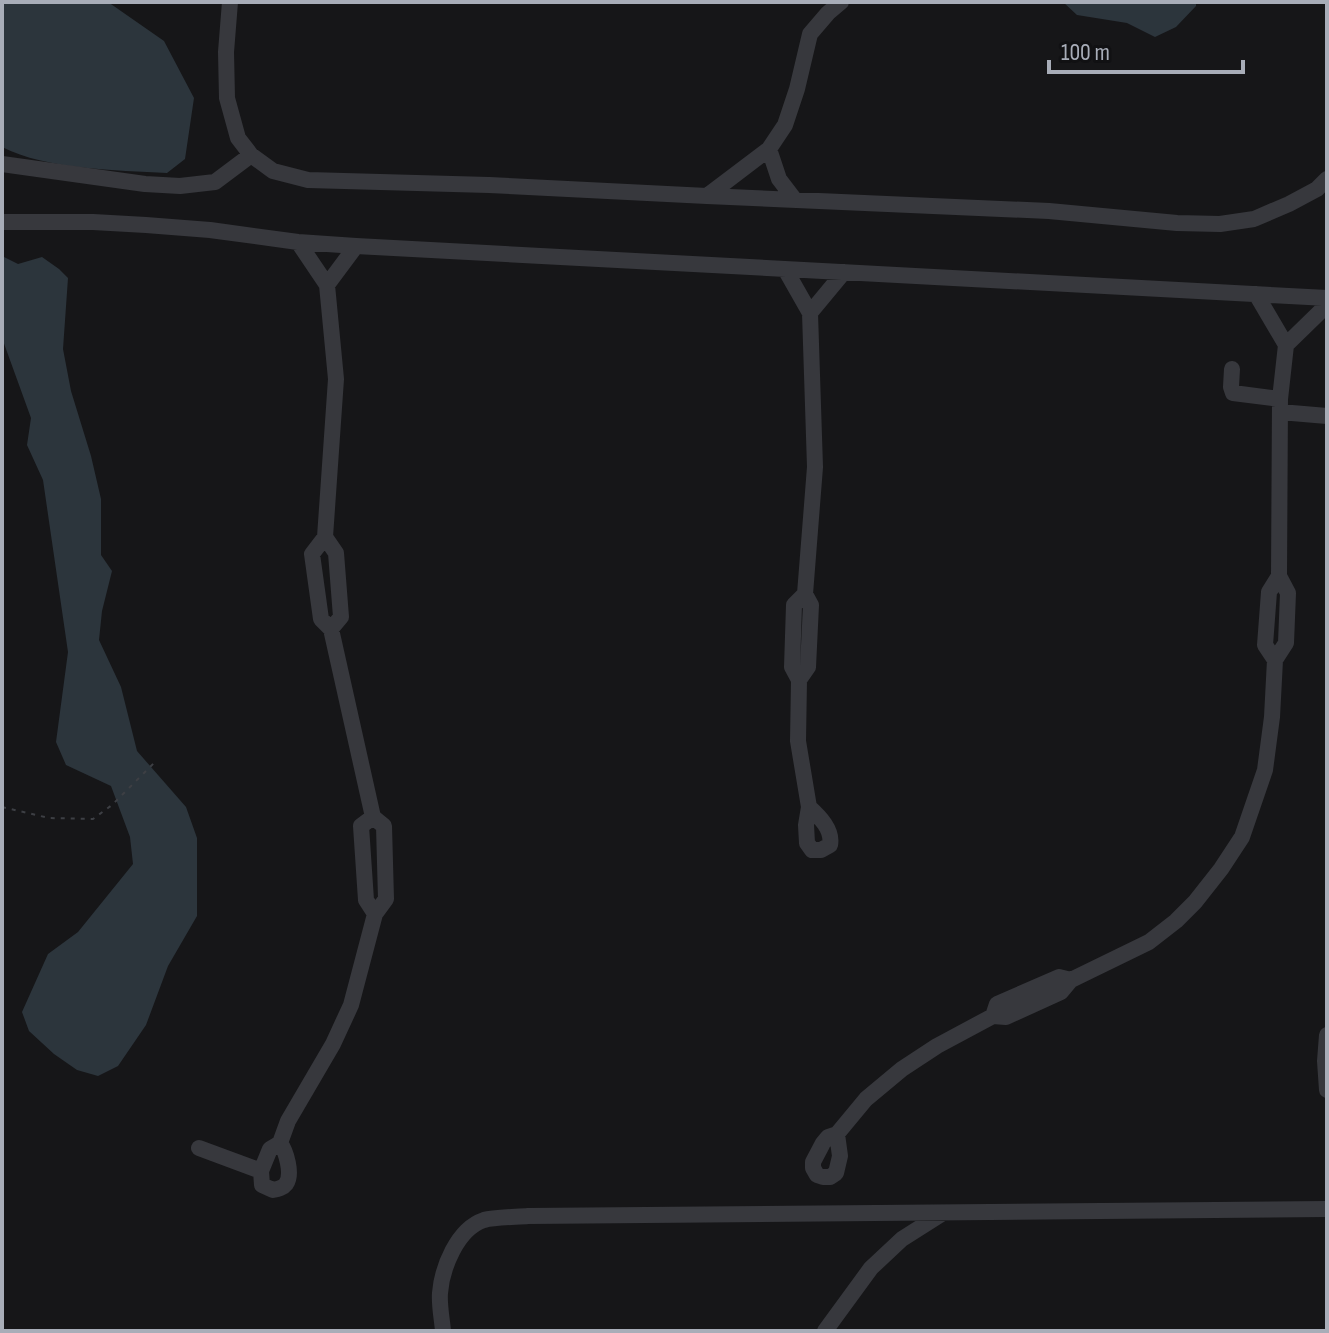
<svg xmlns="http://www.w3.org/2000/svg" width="1329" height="1333" viewBox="0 0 1329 1333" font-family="'Sofia Sans Condensed',sans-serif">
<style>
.water{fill:#2c353c}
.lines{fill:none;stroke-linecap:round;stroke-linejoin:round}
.path{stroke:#3d3f44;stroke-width:2;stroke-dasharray:4 6;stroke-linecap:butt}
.minor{stroke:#37383d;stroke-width:16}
</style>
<rect width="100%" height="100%" fill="#161618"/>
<path class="water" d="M2 2H108L164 41 194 98 185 159 167 173C116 170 47 170 2 147Z
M1063 2H1196V6L1176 27 1155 37 1127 23 1077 15Z
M2 256 18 264 42 257 59 269 68 278 63 349 71 391 91 456 101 499V555L112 571 102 611 99 640 121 687 137 751 186 807 197 838V916L168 966 146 1025 118 1066 98 1076 77 1070 54 1054 29 1031 22 1012 48 954 78 932 133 864 130 837 111 786 66 765 56 742 68 652 43 480 27 445 31 418 2 338Z"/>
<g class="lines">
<path class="path" d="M2 807 49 818 93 819 112 805 155 762"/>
<path class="minor" d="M230 2 226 52 227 98 238 138 251 155 273 171 308 180 489 185 707 196 1049 211 1177 223 1220 224 1254 219 1289 204 1317 189 1327 179
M2 164 145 184 180 186 215 182 251 155
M707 196 769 149
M795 200 779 179 769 149 785 125 797 89 810 34 828 13 841 2
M2 222H93L146 225 210 230 298 242 356 246 1327 298
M785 269 810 313 815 467 805 594 811 605 808 667 799 680
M327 285 356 246
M810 313 844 272
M1286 345 1327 305
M1232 369 1231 387 1233 393 1280 399
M1280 412 1327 416
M325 537 336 553 341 617 331 629
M805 594 794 605 792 667 799 680 798 741 809 807 806 825 807 843 812 850H821L830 845C833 830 820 817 809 807
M1275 660 1265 645 1269 592 1279 576
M373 817 361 826 366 900 375 914
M993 1016 997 1004 1059 977 1071 980
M1327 1035 1325 1061 1327 1090
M837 1134 840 1156 836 1173 830 1177H823L817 1175 813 1168V1162L823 1143 828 1137 837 1134 866 1099 902 1069 937 1046 993 1016 1006 1017 1061 992 1071 980 1149 942 1176 921 1195 902 1221 869 1242 837 1265 770 1272 717 1275 660 1286 643 1288 593 1279 576 1280 399 1286 345 1256 294
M280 1143C286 1151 293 1174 286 1184 283 1188 278 1189 273 1190L262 1185 261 1171 270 1149 280 1143 288 1121 333 1044 351 1005 375 914 386 899 384 826 373 817 331 629 321 619 312 554 325 537 336 379 327 285 298 242
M199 1148 261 1171
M443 1331C442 1319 439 1305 440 1293 442 1268 457 1229 484 1220 494 1217 517 1217 528 1216L1327 1209
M825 1331 871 1268 902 1239 943 1213"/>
</g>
<rect width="1329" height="1333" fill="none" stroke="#a8adb8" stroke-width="8"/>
<path d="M1049 60v12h194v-12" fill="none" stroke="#a8adb8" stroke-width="4"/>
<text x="1061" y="60" font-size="24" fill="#a8adb8" stroke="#111113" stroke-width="6" paint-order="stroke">100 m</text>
</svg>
